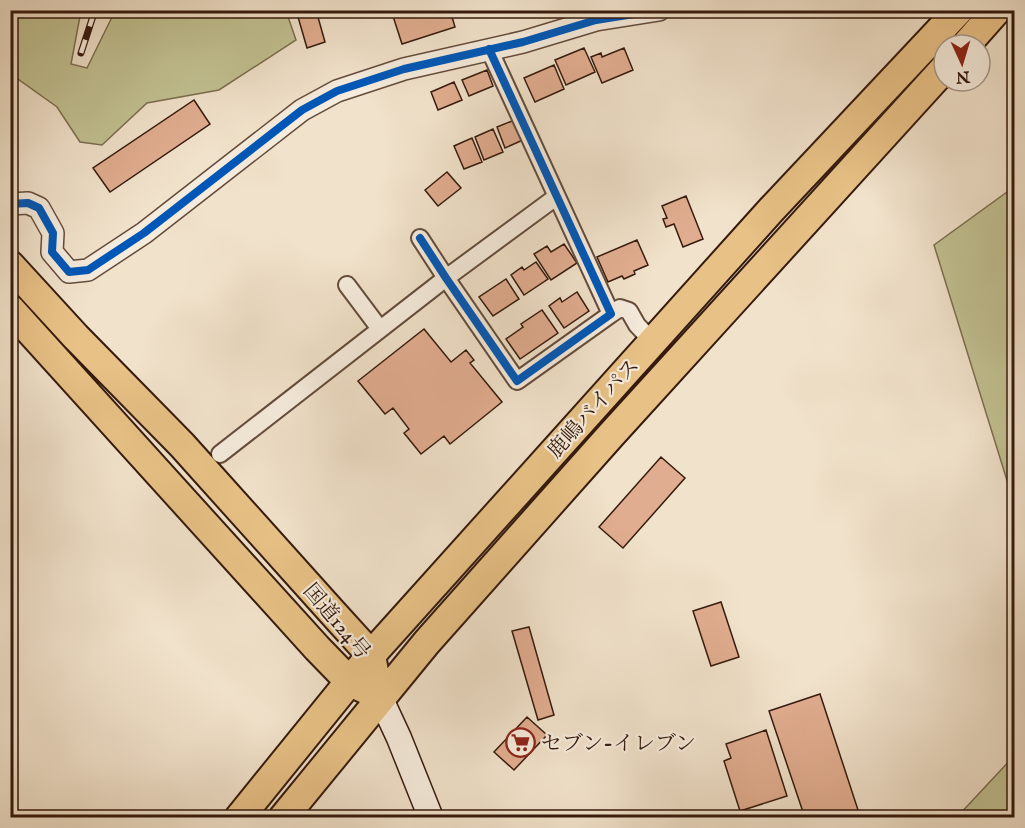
<svg xmlns="http://www.w3.org/2000/svg" width="1025" height="828" viewBox="0 0 1025 828" font-family="'IM FELL English','Noto Serif JP',serif">
<style>
.green{fill:#c2c192;stroke:#7c6e50;stroke-width:1.5}
.building{fill:#e1ad90;stroke:#351a0d;stroke-width:1.5}
.lines{fill:none;stroke-linecap:round;stroke-linejoin:round}
.minor-casing{stroke:#644c3c;stroke-width:20}
.tertiary-casing{stroke:#644c3c;stroke-width:24}
.secondary-casing{stroke:#351a0d;stroke-width:27}
.trunk-casing{stroke:#351a0d;stroke-width:32}
.minor{stroke:#f6ecdd;stroke-width:16}
.tertiary{stroke:#f6ecdd;stroke-width:21}
.secondary{stroke:#f6ecdd;stroke-width:24}
.trunk{stroke:#e8c186;stroke-width:28}
.rail-casing{stroke:#351a0d;stroke-width:7}
.rail{stroke:#f6ecdd;stroke-width:4.5;stroke-dasharray:14;stroke-linecap:butt}
.cycleway-casing{stroke:#f6ecdd;stroke-width:11}
.cycleway{stroke:#0057b8;stroke-width:8}
.labels{text-anchor:middle;stroke-width:4.5;stroke-linejoin:round;paint-order:stroke}
.street-label{font-size:21px;fill:#351a0d;stroke:#f6ecdd}
.poi-label{font-size:21px;fill:#351a0d;stroke:#f6ecdd;text-anchor:start}
</style>
<rect width="100%" height="100%" fill="#f1e2cb"/>
<filter id="stains"><feTurbulence type="fractalNoise" baseFrequency=".00333" numOctaves="4"/><feColorMatrix values="0 0 0 0 .2 0 0 0 0 .09 0 0 0 0 .02 0 0 0 .5 -.17"/></filter>
<radialGradient id="worn" r=".72"><stop offset=".6" stop-color="#630" stop-opacity="0"/><stop offset="1" stop-color="#630" stop-opacity=".3"/></radialGradient>
<path class="green" d="M11 10 81 11 71 64 87 68 115 11H286L296 40 219 90 147 103 102 145 80 142 57 107 11 74Z
M1014 187V503L934 245Z
M1014 756V817H957Z"/>
<path class="building" d="M296 10H316L325 42 307 48Z
M391 10H450L455 27 402 44Z
M584 48 595 72 566 85 555 60Z
M624 48 633 70 602 83 591 57 601 53 602 57Z
M554 65 564 89 535 102 524 78Z
M487 70 493 86 469 96 462 80Z
M454 82 462 100 438 110 431 92Z
M194 100 210 124 110 192 93 168Z
M517 119 525 139 505 148 497 127Z
M493 129 503 152 484 160 475 137Z
M472 138 482 162 464 169 454 146Z
M447 172 461 188 438 206 425 190Z
M686 196 703 239 683 247 674 224 666 227 663 219 667 218 662 206Z
M637 240 648 265 634 271 635 274 624 279 622 276 608 282 597 257Z
M564 244 577 263 551 280 534 254 547 246 551 252Z
M536 262 548 279 524 295 511 275 522 267 524 270Z
M506 279 519 299 493 316 479 297Z
M577 292 589 311 564 328 549 306 560 298 562 302Z
M542 310 558 333 520 359 506 339 523 327 521 324Z
M424 329 451 362 466 350 474 360 470 363 502 402 450 444 444 436 421 454 404 433 409 429 393 408 385 414 358 381Z
M661 457 685 478 623 548 599 527Z
M721 602 739 657 711 666 693 611Z
M529 627 554 715 538 720 512 631Z
M820 694 860 816 855 818H805L769 711Z
M527 717 547 735 514 770 494 752Z
M766 730 787 796 740 811 724 761 731 758 726 744Z"/>
<g class="lines">
<defs>
<path id="minor" d="M420 238 446 278 517 381 611 314 489 49
M347 285 380 329
M611 314 620 308 629 311 637 325 653 342
M220 454 446 278 552 200"/>
<path id="tertiary" d="M10 204 28 203 39 208 53 233 52 252 69 272 88 270 144 233 302 110 337 91 404 69 523 42 596 20 659 10"/>
<path id="secondary" d="M380 697 399 738 431 818"/>
<path id="trunk" d="M966 45 997 10
M10 265 76 337 182 445 332 612 371 655 374 672
M10 309 317 648 349 681 365 689
M239 818 371 655 771 210 959 10
M283 818 427 642 611 435 944 69"/>
</defs>
<use href="#minor" class="minor-casing"/>
<use href="#tertiary" class="tertiary-casing"/>
<use href="#secondary" class="secondary-casing"/>
<use href="#trunk" class="trunk-casing"/>
<use href="#minor" class="minor"/>
<use href="#tertiary" class="tertiary"/>
<use href="#secondary" class="secondary"/>
<use href="#trunk" class="trunk"/>
<defs>
<path id="rail" d="M81 53 95 10"/>
</defs>
<use href="#rail" class="rail-casing"/>
<use href="#rail" class="rail"/>
<defs>
<path id="cycleway" d="M10 204 28 203 39 208 53 233 52 252 69 272 88 270 144 233 302 110 337 91 404 69 523 42 596 20 659 10
M420 238 446 278 517 381 611 314 489 49"/>
</defs>
<use href="#cycleway" class="cycleway-casing"/>
<use href="#cycleway" class="cycleway"/>
</g>
<defs>
<symbol id="supermarket-ring" viewBox="-11 -11 22 22"><circle r="9.5" fill="#f6ecdd" stroke="#8f2418" stroke-width="1.5"/><path d="M-6-5.5h2.5l.6 2H6L4.5 2H-2.5L-4.4-4H-6ZM-1.5 3.2a1.3 1.3 0 1 0 .1 0ZM3 3.2a1.3 1.3 0 1 0 .1 0Z" fill="#8f2418"/></symbol>
</defs>
<g fill-rule="evenodd">
<use href="#supermarket-ring" x="504" y="726" width="33" height="33"/>
</g>
<g class="labels">
<g class="street-label">
<text transform="translate(593 408) rotate(-48)" y="7">鹿嶋バイパス</text>
<text transform="translate(337 621) rotate(50)" y="7">国道124号</text>
</g>
<g class="poi-label">
<text x="541" y="750">セブン-イレブン</text>
</g>
</g>
<rect width="1025" height="828" fill="none" stroke="#f1e2cb" stroke-width="36"/>
<rect x="12" y="12" width="1001" height="804" fill="none" stroke="#351a0d" stroke-width="3"/>
<rect x="18" y="18" width="989" height="792" fill="none" stroke="#351a0d" stroke-width="1.5"/>
<g transform="translate(962 63) rotate(176)"><circle r="28" fill="#f6ecdd" stroke="#a9988a" stroke-width="1.5"/>
<path d="M0-4.5L10 22L0 15L-10 22Z" fill="#8f2418"/>
<text y="-9" font-size="16" font-weight="bold" text-anchor="middle" fill="#351a0d">N</text>
</g>
<rect width="100%" height="100%" filter="url(#stains)"/>
<rect width="100%" height="100%" fill="url(#worn)"/>
</svg>
